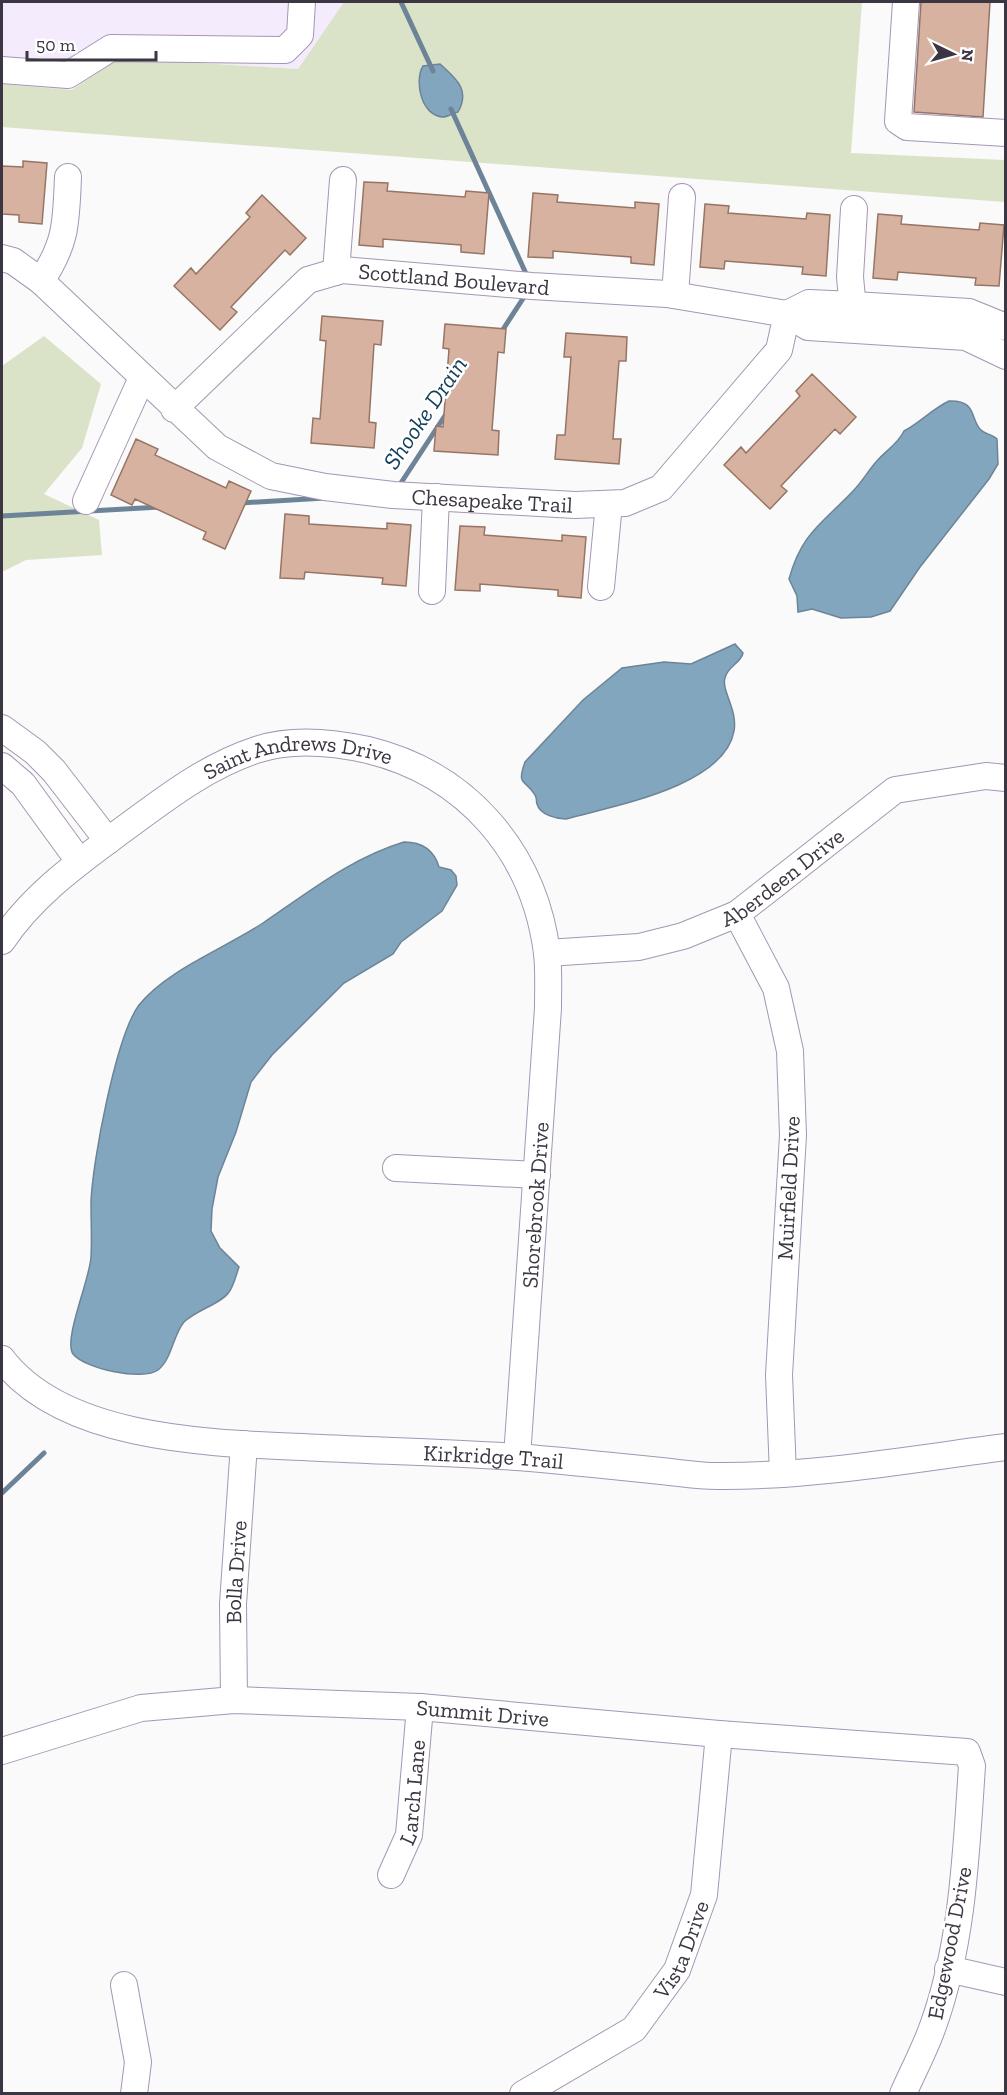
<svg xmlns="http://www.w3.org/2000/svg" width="1007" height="2095" viewBox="0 0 1007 2095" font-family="'Zilla Slab',serif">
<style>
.built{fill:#f4ebfc}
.green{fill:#dae3c8}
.water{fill:#82a6bd;stroke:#6d8498;stroke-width:1.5}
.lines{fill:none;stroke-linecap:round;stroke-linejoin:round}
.stream{stroke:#6d8498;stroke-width:5}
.building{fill:#d7b2a1;stroke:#977565;stroke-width:1.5}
.minor-casing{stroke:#a695b4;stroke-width:28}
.minor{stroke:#fff;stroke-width:26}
.labels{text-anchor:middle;stroke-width:5;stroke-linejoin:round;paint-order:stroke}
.street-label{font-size:22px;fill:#3c3542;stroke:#fff}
.water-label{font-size:24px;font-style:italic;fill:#103e57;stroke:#fff}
</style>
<rect width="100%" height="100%" fill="#fafafa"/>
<path class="built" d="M2 2H344L298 69 120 58 72 90 2 84Z"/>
<path class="green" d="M344 2H862L851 153 1005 160V202L2 127V84L72 90 120 58 298 69Z
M44 336 101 384 82 448 44 494 99 520 102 555 26 560 2 572V366Z"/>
<path class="water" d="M440 64C455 78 471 89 458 112 454 113 448 116 444 117 421 117 414 81 423 66Z
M949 401C977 400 970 418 980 429 984 434 992 434 997 439L998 464 989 479 920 567 890 611 871 617 841 618 812 609 798 612 797 596 789 579C802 532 822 524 853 491 862 482 868 471 876 462 885 451 898 444 904 431 920 423 932 409 949 401Z
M735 644 743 653C741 663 727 667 725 678 721 690 738 710 734 731 724 787 612 806 566 819 557 819 540 815 537 804 536 801 537 798 535 795 526 779 516 787 525 762L583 700 622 668 664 662 691 664Z
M404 842C423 842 434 850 439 867L451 870 456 876 457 885 442 911 401 942 393 954 344 983 272 1055 251 1082 236 1132 218 1177 212 1209 211 1231 220 1248 239 1267C236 1275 234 1285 229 1292 221 1304 196 1310 184 1322 173 1335 172 1359 158 1370 143 1381 85 1369 73 1354 63 1340 90 1279 91 1257 92 1239 91 1221 91 1203 92 1163 116 1036 139 1005 168 969 226 948 263 923 309 892 351 858 404 842Z"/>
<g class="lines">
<path class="stream" d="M401 2 433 71
M451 109 528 278
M500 334 526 294
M397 489 446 414
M241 503 325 498
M2 516 160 507
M2 1493 44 1453"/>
</g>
<path class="building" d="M921 2H990L983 117 914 112Z
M23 161 47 163 42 224 19 222V215L2 214V166L23 167Z
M364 182 388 183 387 191 465 197 466 191 489 193 484 254 461 252V245L383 239V247L359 245Z
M533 193 558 195 557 202 635 208V202L659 204 654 265 631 263V257L553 251V258L528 257Z
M262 195 306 238 290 255 285 250 231 307 237 312 220 330 174 286 191 268 196 274 250 217 246 213Z
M705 204 729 206 728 213 806 219 807 213 830 215 826 276 802 274 803 267 725 261 724 269 700 267Z
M878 214 902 216 901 224 979 230 980 223 1004 225 999 286 975 285 976 278 898 272 897 280 873 278Z
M322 316 383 321 381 345 374 344 369 422 376 423 374 448 311 443 313 418 320 419 326 341 320 340Z
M445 324 506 329 504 353 498 352 492 430 499 431 498 455 434 451 436 426 443 427 449 349 443 348Z
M566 333 627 337 626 361H619L613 439H621L619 464 555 459 557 435H565L571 357H564Z
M812 374 856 417 840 434 835 429 781 486 787 491 770 509 724 465 741 447 746 453 800 396 796 391Z
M136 439 158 449 155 455 226 488 229 481 251 491 225 549 203 539 206 532 135 499 132 505 111 495Z
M285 514 309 516V524L387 529V523L411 525 406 586 382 584 383 578 305 572 304 579 280 578Z
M460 526 485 527 484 535 562 541V535L586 537 581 598 558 596V590L480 584V591L455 590Z"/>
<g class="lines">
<defs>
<g id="minor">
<path d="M906 2 898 121 907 127 1006 133"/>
<path d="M2 70 68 75 111 48 285 50 300 35 302 2"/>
<path id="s1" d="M2 258 13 261 41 281 217 447 271 476 325 487 393 495 575 505 625 503 661 488 779 350 787 314 667 294 532 286 342 270 308 280 174 409"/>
<path d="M336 272 343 180"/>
<path d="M41 281C67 242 66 222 68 177"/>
<path d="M675 295 682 197"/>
<path d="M854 320 850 277 854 209"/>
<path d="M1006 327 969 312 854 305 809 303 787 314 808 327 966 337 1006 356"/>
<path d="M86 501 142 378"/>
<path d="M601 587 609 504"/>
<path d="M432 591 436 497"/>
<path d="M2 728 35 752 54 771 108 841"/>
<path d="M2 766 23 784 79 861"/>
<path d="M737 914 776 988 790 1051 793 1135 779 1375 783 1474"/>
<path id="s2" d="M2 941C32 896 74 866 117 834 161 802 204 767 256 750 291 738 332 742 368 750 467 774 534 852 547 953 549 971 548 990 548 1008L517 1457"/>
<path id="s3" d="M547 953 639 947 683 936 737 914 895 790 986 776 1006 778"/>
<path d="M396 1168 537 1175"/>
<path id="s4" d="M2 1359C67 1444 223 1443 321 1448 386 1451 452 1453 517 1457 565 1461 613 1466 661 1471 681 1473 702 1477 723 1476 817 1476 912 1459 1006 1447"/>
<path id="s5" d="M234 1700 233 1604 244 1444"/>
<path id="s6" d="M2 1751 141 1708 234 1700 420 1707 719 1734 967 1752 972 1766C966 1853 963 1943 933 2026 925 2049 913 2071 903 2094"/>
<path id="s7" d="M391 1875 409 1835 420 1707"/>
<path d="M948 1969 1006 1982"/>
<path d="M124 1985 138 2062 134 2094"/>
<path id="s8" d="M523 2094 634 2029 677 1970 704 1895 719 1734"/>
</g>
</defs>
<use href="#minor" class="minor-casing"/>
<use href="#minor" class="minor"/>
</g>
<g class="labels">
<g class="street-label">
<text transform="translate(454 279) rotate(5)" y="8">Scottland Boulevard</text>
<text dy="8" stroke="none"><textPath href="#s1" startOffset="572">Chesapeake Trail</textPath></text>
<text dy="8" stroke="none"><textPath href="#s2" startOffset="362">Saint Andrews Drive</textPath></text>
<text dy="8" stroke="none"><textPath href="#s3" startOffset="254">Aberdeen Drive</textPath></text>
<text transform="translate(788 1188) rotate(-87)" y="8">Muirfield Drive</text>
<text transform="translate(535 1205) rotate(-86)" y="8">Shorebrook Drive</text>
<text dy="8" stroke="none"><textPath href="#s4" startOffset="514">Kirkridge Trail</textPath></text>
<text dy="8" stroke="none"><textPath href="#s5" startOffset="128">Bolla Drive</textPath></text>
<text dy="8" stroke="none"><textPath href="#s6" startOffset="488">Summit Drive</textPath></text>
<text dy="8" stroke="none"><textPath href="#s7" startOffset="87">Larch Lane</textPath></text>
<text transform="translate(949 1943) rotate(-79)" y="8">Edgewood Drive</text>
<text dy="8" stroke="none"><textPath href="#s8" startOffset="222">Vista Drive</textPath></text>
</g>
<g class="water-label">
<text transform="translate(425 413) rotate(-56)" y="8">Shooke Drain</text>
</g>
</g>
<rect width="1007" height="2095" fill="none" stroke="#3c3542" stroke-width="6"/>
<g transform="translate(953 54) rotate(95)" stroke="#ffffff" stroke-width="4.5" paint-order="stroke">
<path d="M0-4.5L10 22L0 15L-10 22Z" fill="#3c3542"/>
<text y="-9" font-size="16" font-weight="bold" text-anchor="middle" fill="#3c3542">N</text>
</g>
<path d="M27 51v9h129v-9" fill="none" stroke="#3c3542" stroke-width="3"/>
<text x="36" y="51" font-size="18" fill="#3c3542" stroke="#ffffff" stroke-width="4.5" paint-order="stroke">50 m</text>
</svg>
